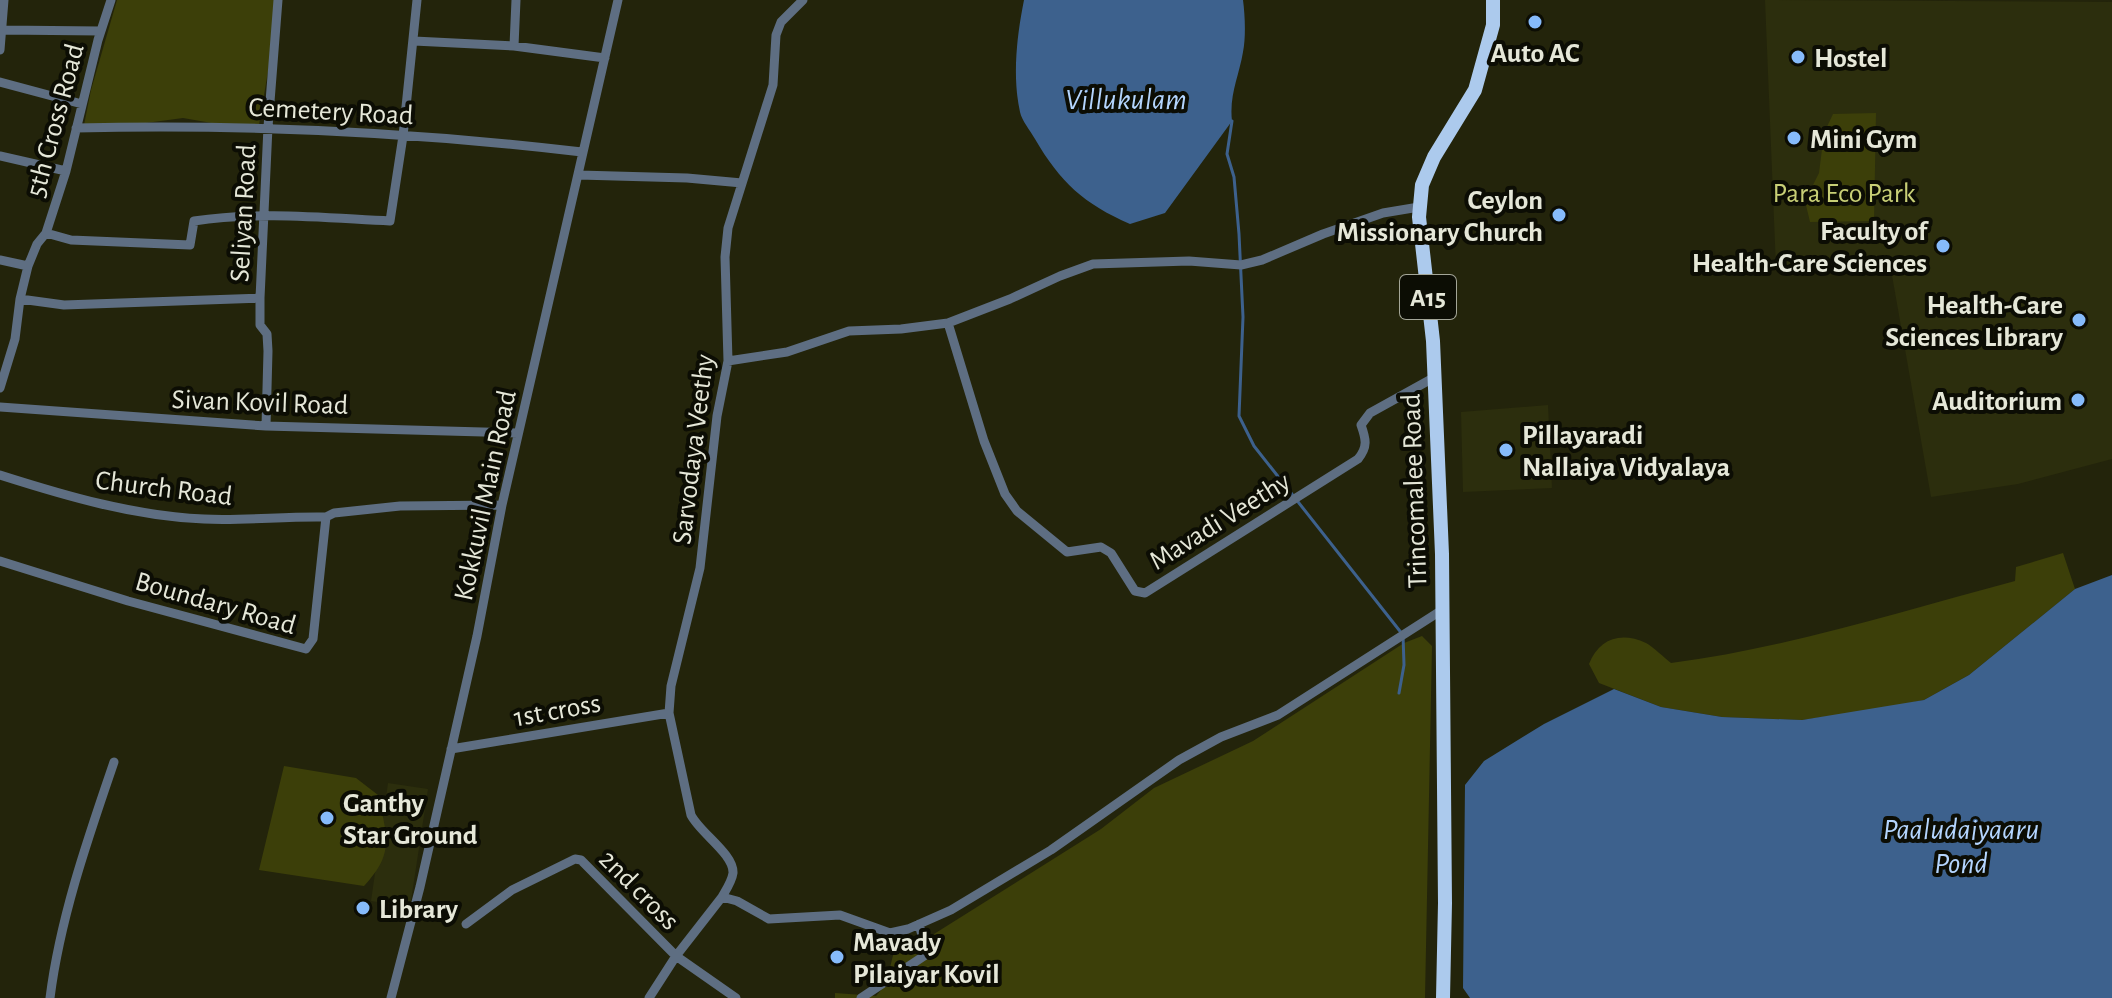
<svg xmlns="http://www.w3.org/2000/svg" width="2112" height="998" viewBox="0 0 2112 998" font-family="'Alegreya Sans',sans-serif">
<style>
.built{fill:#2c2e0d}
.green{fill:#3c3f09}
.water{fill:#3d618d}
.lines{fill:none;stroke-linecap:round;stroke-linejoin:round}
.stream{stroke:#3d618d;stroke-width:3}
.minor{stroke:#5e6e82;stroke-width:9}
.trunk{stroke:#accaed;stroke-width:14}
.poi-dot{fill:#86bbfb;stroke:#0c0d04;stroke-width:3}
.labels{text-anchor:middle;stroke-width:8;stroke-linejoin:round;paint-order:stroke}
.shield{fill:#0c0d04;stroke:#a4a698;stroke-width:2}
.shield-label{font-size:26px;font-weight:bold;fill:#e5e7d8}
.poi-label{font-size:28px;font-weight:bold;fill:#e5e7d8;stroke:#0c0d04;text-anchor:start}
.street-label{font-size:28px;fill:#e5e7d8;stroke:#0c0d04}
.park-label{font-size:28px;fill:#c8cf76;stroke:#0c0d04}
.water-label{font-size:30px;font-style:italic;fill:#b4d5fe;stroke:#0c0d04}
</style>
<rect width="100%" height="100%" fill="#23240b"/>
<path class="built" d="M1765 0 2112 2V459L2018 484 1931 497 1890 264 1883 260 1862 259 1776 268Z
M1548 405 1552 488 1463 492 1461 412Z
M388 783 428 789 410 907 371 901Z"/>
<path class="green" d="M117 0H280L258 131 183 118 131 125H84L91 90Z
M1876 113 1874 221 1810 222 1805 201 1819 173 1824 133 1833 114Z
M2063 553 2075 589 1969 675 1924 700 1880 709 1802 720 1722 717 1661 707 1599 683 1589 664C1599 639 1620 631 1646 643 1655 648 1663 657 1671 663 1787 648 1902 611 2015 581L2016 567Z
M1422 636 1432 646 1425 998H835V993L876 996 886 984 896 943 934 934 1101 829 1154 788 1253 741 1404 643Z
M284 766 356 778 378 795C387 836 395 853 364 886L259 870Z"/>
<path class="water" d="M1024 0H1243C1245 15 1246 37 1243 52 1239 76 1229 95 1232 121L1165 213 1130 224C1084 204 1060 182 1035 139 1030 130 1022 121 1020 112 1012 76 1017 35 1024 0Z
M2112 575V998H1470L1463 988 1465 785 1484 761 1544 724 1614 689 1661 707 1722 717 1802 720 1924 700 1969 675 2075 589Z"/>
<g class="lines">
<path class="stream" d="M1232 121 1227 154 1234 177 1239 234 1243 317 1239 416 1254 446 1403 635 1404 665 1399 693"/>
<path class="minor" d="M3 30 100 31
M414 41 514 46 605 58
M514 46 516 0
M0 50 4 0
M0 82 82 104
M76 128C245 124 414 132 582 152
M0 156 66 171
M579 175 687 178 742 183
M46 233 71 240 190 245 194 221C258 211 326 218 390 221L403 136 417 0
M0 260 28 266
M20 299 64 305 260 298
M948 323 984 441 1005 494 1017 511 1067 552 1101 547 1111 553 1135 591 1145 593 1358 459C1368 447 1366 439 1361 425L1370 413 1435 377
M728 361 787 352 849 331 901 329 948 323 1010 299 1060 276 1093 264 1189 261 1241 265 1262 260 1323 234 1383 213 1419 207
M0 388 15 339 20 299 28 266 37 244 46 233 66 171 98 40 111 0
M0 407 266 426 518 433
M266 426 268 351 267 334 260 325V298L268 127 278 0
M0 475C66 496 134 516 204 519 244 521 285 516 326 517
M0 561 128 601 306 649 313 639 326 517 334 513 400 506 502 505
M451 749 669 713
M722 897C726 890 732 881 733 873 734 854 700 833 691 815L669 713 671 686 700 568 717 416 728 361 725 257 728 228 773 85 776 35 781 22 803 0
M466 924 512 890 575 859 581 860 676 956 736 998
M50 998C60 918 88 838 114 762
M391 998 420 887 477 636 502 505 618 0
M649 998 676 956 722 897 737 901 769 919 840 915 890 933 908 929 951 910 1051 850 1179 760 1221 737 1278 715 1442 610
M861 998 927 954 919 924"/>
<path class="trunk" d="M1443 998 1445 903 1442 554 1433 341 1419 217 1422 185 1434 157 1475 90 1493 25V0"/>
</g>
<g class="poi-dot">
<circle cx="1535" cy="22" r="8"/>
<circle cx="1798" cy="57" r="8"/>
<circle cx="1794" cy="138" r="8"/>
<circle cx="1559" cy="215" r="8"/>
<circle cx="1943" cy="246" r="8"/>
<circle cx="2079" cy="320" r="8"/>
<circle cx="2078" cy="400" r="8"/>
<circle cx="1506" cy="450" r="8"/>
<circle cx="327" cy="818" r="8"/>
<circle cx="363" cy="908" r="8"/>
<circle cx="837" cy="957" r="8"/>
</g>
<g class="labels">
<rect class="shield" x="1400" y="275" width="56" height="44" rx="6"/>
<g class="shield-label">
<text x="1428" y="306">A15</text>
</g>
<g class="poi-label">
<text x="1535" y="62" text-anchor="middle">Auto AC</text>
<text x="1814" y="67">Hostel</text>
<text x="1810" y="148">Mini Gym</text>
<text x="1543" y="209" text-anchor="end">Ceylon<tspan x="1543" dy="32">Missionary Church</tspan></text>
<text x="1927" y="240" text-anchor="end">Faculty of<tspan x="1927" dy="32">Health-Care Sciences</tspan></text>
<text x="2063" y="314" text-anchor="end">Health-Care<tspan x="2063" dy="32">Sciences Library</tspan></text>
<text x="2062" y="410" text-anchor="end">Auditorium</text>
<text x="1522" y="444">Pillayaradi<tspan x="1522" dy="32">Nallaiya Vidyalaya</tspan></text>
<text x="343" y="812">Ganthy<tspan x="343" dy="32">Star Ground</tspan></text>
<text x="379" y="918">Library</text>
<text x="853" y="951">Mavady<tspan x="853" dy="32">Pilaiyar Kovil</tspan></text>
</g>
<g class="street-label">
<text transform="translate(331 110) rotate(3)" y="10">Cemetery Road</text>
<text transform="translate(54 120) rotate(-75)" y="10">5th Cross Road</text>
<text transform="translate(242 213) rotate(-87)" y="10">Seliyan Road</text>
<text transform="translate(260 401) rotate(2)" y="10">Sivan Kovil Road</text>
<text transform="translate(692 449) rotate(-83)" y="10">Sarvodaya Veethy</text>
<text transform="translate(164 487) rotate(7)" y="10">Church Road</text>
<text transform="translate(1413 491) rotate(-92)" y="10">Trincomalee Road</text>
<text transform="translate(484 495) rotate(-78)" y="10">Kokkuvil Main Road</text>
<text transform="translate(1219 520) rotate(-32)" y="10">Mavadi Veethy</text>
<text transform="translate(216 602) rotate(16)" y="10">Boundary Road</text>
<text transform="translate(557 709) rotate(-10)" y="10">1st cross</text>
<text transform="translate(640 889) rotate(45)" y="10">2nd cross</text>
</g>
<g class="park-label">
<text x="1844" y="202">Para Eco Park</text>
</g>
<g class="water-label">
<text x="1126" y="109">Villukulam</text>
<text x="1961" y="839">Paaludaiyaaru<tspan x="1961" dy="34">Pond</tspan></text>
</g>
</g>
</svg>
